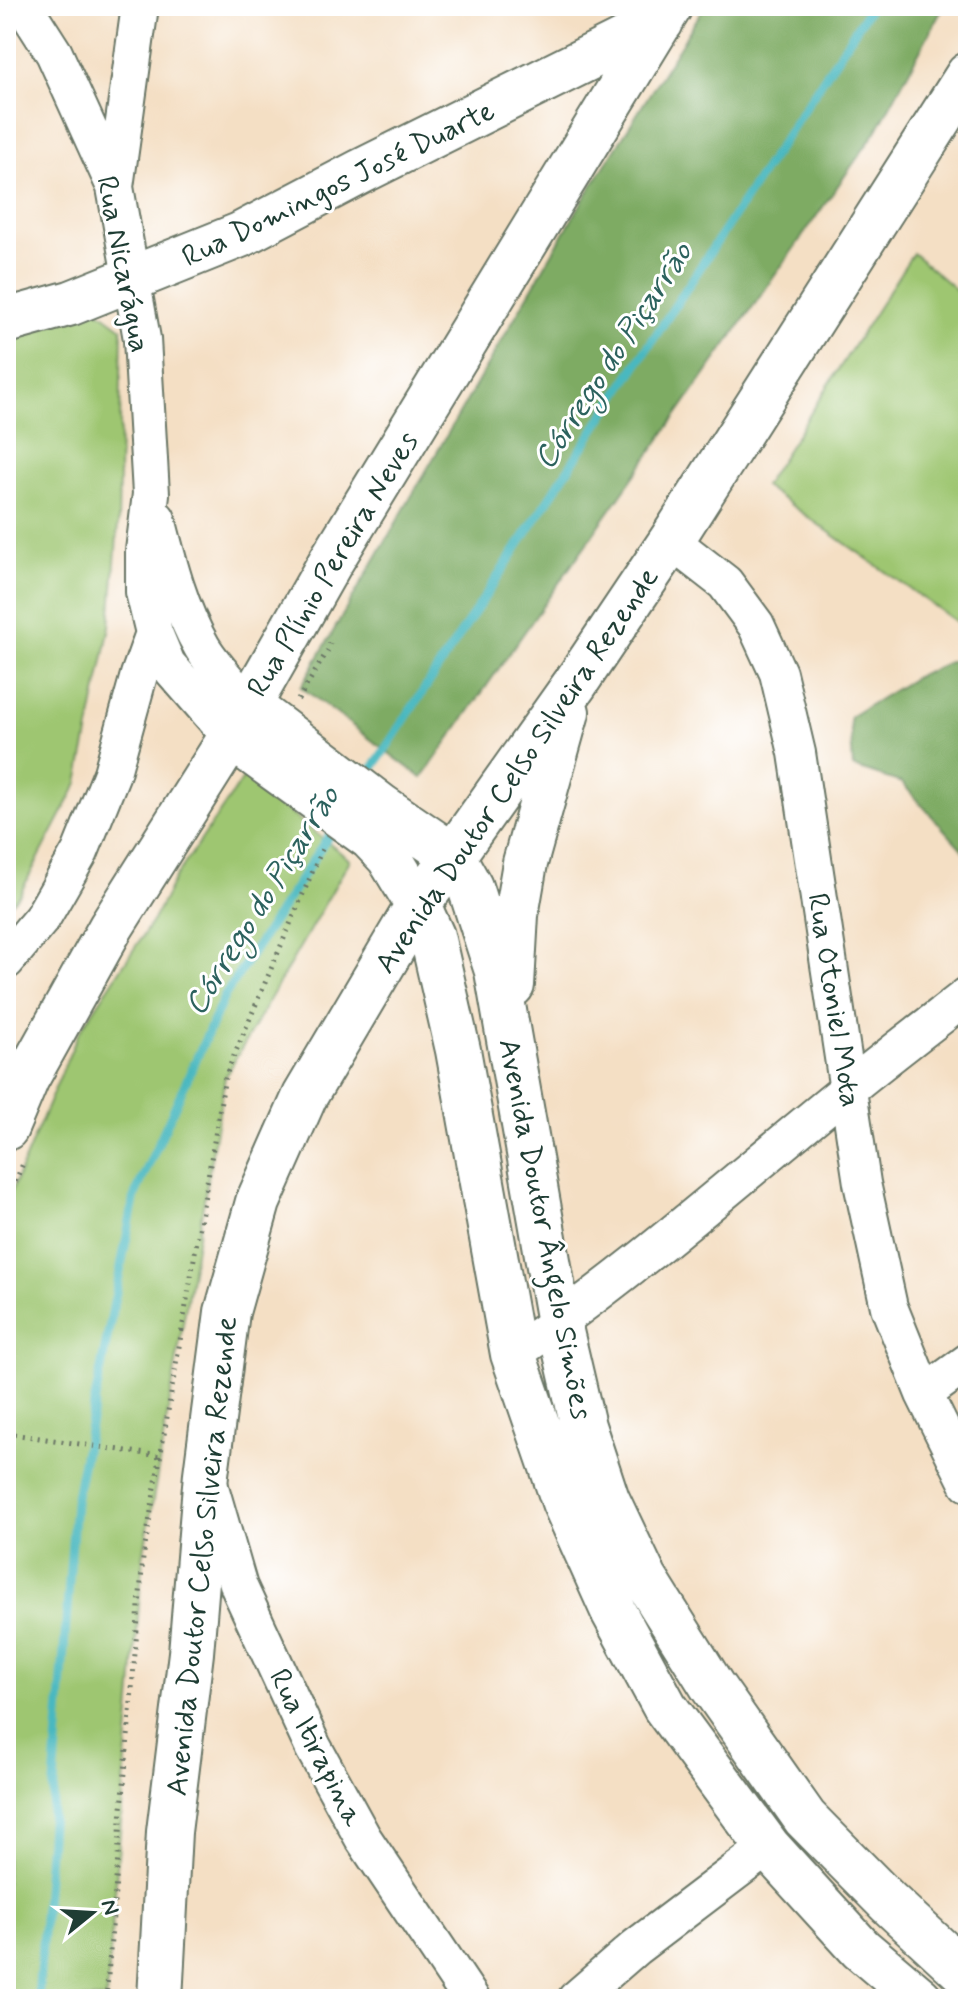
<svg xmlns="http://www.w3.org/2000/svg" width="974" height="2005" viewBox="0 0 974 2005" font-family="Mynerve,sans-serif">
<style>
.green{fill:#9ec671;stroke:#5e8252;stroke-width:2}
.forest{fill:#7eab63;stroke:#4e744c;stroke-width:2}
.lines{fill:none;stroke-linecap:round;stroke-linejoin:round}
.stream{stroke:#49b8c0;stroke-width:9}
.minor-casing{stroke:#6a7666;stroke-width:40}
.major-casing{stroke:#6a7666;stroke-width:48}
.path{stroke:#6a7666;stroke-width:5;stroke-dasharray:2 6;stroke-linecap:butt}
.minor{stroke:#fff;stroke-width:36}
.major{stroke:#fff;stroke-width:44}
.labels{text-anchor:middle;stroke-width:6;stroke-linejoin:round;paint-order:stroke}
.street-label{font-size:30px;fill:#1f3d34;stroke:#fff}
.water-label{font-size:32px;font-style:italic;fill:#2c625e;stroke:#fff}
</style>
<rect width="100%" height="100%" fill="#fff"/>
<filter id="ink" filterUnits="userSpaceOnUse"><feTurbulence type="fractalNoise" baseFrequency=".0125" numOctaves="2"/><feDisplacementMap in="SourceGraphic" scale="16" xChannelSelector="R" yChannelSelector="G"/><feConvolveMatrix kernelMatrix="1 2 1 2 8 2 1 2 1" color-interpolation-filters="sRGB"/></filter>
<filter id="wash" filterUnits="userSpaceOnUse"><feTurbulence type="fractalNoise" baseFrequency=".006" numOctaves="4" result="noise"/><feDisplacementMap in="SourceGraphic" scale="32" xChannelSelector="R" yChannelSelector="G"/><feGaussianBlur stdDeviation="1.8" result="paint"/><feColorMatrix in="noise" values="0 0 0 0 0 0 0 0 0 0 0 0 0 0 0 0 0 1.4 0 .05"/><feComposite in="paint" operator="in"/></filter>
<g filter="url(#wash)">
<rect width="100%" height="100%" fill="#f4dfc4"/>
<path class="green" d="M913 253 968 300V630L764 486Z
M96 309 122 328 118 524 110 626 78 783 20 894 6 908V331Z
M244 777 350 860 225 1077 143 1558 106 1999H6V1204L78 1034 153 920 175 878Z"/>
<path class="forest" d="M705 6H944L877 130 422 778 301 687 583 200Z
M958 658 968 661V856L902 783 853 767 850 717 914 678Z"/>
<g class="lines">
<path class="stream" d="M365 780 871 6
M38 1999 75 1502 135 1195 225 995 335 826"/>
</g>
</g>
<g filter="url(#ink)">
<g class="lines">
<defs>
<path id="minor" d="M24 6 54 53 115 187 142 339 151 494 144 551V592L154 633 167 664 231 737
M115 187 140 6
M157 519C168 562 179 607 202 647 214 667 233 686 248 705
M671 541 725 583 756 625 778 673 797 753 862 1183 889 1307 924 1394 968 1483
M6 961 42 918 80 852 112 773 139 675 154 633
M513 1354C631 1274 737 1179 848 1089 887 1057 928 1026 968 995
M924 1394 968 1362
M210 1487 239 1587 313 1747 363 1838 471 1999
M576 1999 636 1947 768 1847"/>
<path id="major" d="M6 321 71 303 240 235 360 172 661 22
M248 705 382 807 452 855 470 887 497 971 559 1323 583 1426 607 1499 645 1579 712 1686 805 1818 888 1902 968 1976
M231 737 371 838 389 857 418 905 432 936 458 1050 513 1354 564 1502 613 1611 665 1707 768 1847 861 1949 920 1999
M512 985 516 915 525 863 567 712
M6 1128 27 1078 111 927 231 737 331 561 670 6
M160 1999 169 1832 191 1653 206 1474 227 1312 258 1202 305 1096 418 905 575 684 671 541 968 75"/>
</defs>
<use href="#minor" class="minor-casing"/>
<use href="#major" class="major-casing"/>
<path class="path" d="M298 700 328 650 330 643
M6 1204 24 1161
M6 1433 160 1456
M106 1999 143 1558 225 1077 323 847"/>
<use href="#minor" class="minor"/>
<use href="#major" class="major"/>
</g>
</g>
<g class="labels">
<g class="street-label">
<text transform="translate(338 183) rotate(-26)" y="10">Rua Domingos José Duarte</text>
<text transform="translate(124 264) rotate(79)" y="10">Rua Nicarágua</text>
<text transform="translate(332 564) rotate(-59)" y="10">Rua Plínio Pereira Neves</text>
<text transform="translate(516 770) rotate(-56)" y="10">Avenida Doutor Celso Silveira Rezende</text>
<text transform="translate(835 1000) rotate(81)" y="10">Rua Otoniel Mota</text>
<text transform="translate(546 1229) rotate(79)" y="10">Avenida Doutor Ângelo Simões</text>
<text transform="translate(201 1556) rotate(-84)" y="10">Avenida Doutor Celso Silveira Rezende</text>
<text transform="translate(317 1747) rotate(63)" y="10">Rua Itirapina</text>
</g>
<g class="water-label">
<text transform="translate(612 355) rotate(-57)" y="11">Córrego do Piçarrão</text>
<text transform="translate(261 900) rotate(-58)" y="11">Córrego do Piçarrão</text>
</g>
</g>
<rect width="974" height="2005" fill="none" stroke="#fff" stroke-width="32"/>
<g transform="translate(92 1913) rotate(72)" stroke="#ffffff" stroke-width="6" paint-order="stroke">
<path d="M0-6L14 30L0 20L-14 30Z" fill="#1f3d34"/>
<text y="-12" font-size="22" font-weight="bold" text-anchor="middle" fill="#1f3d34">N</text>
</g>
</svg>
